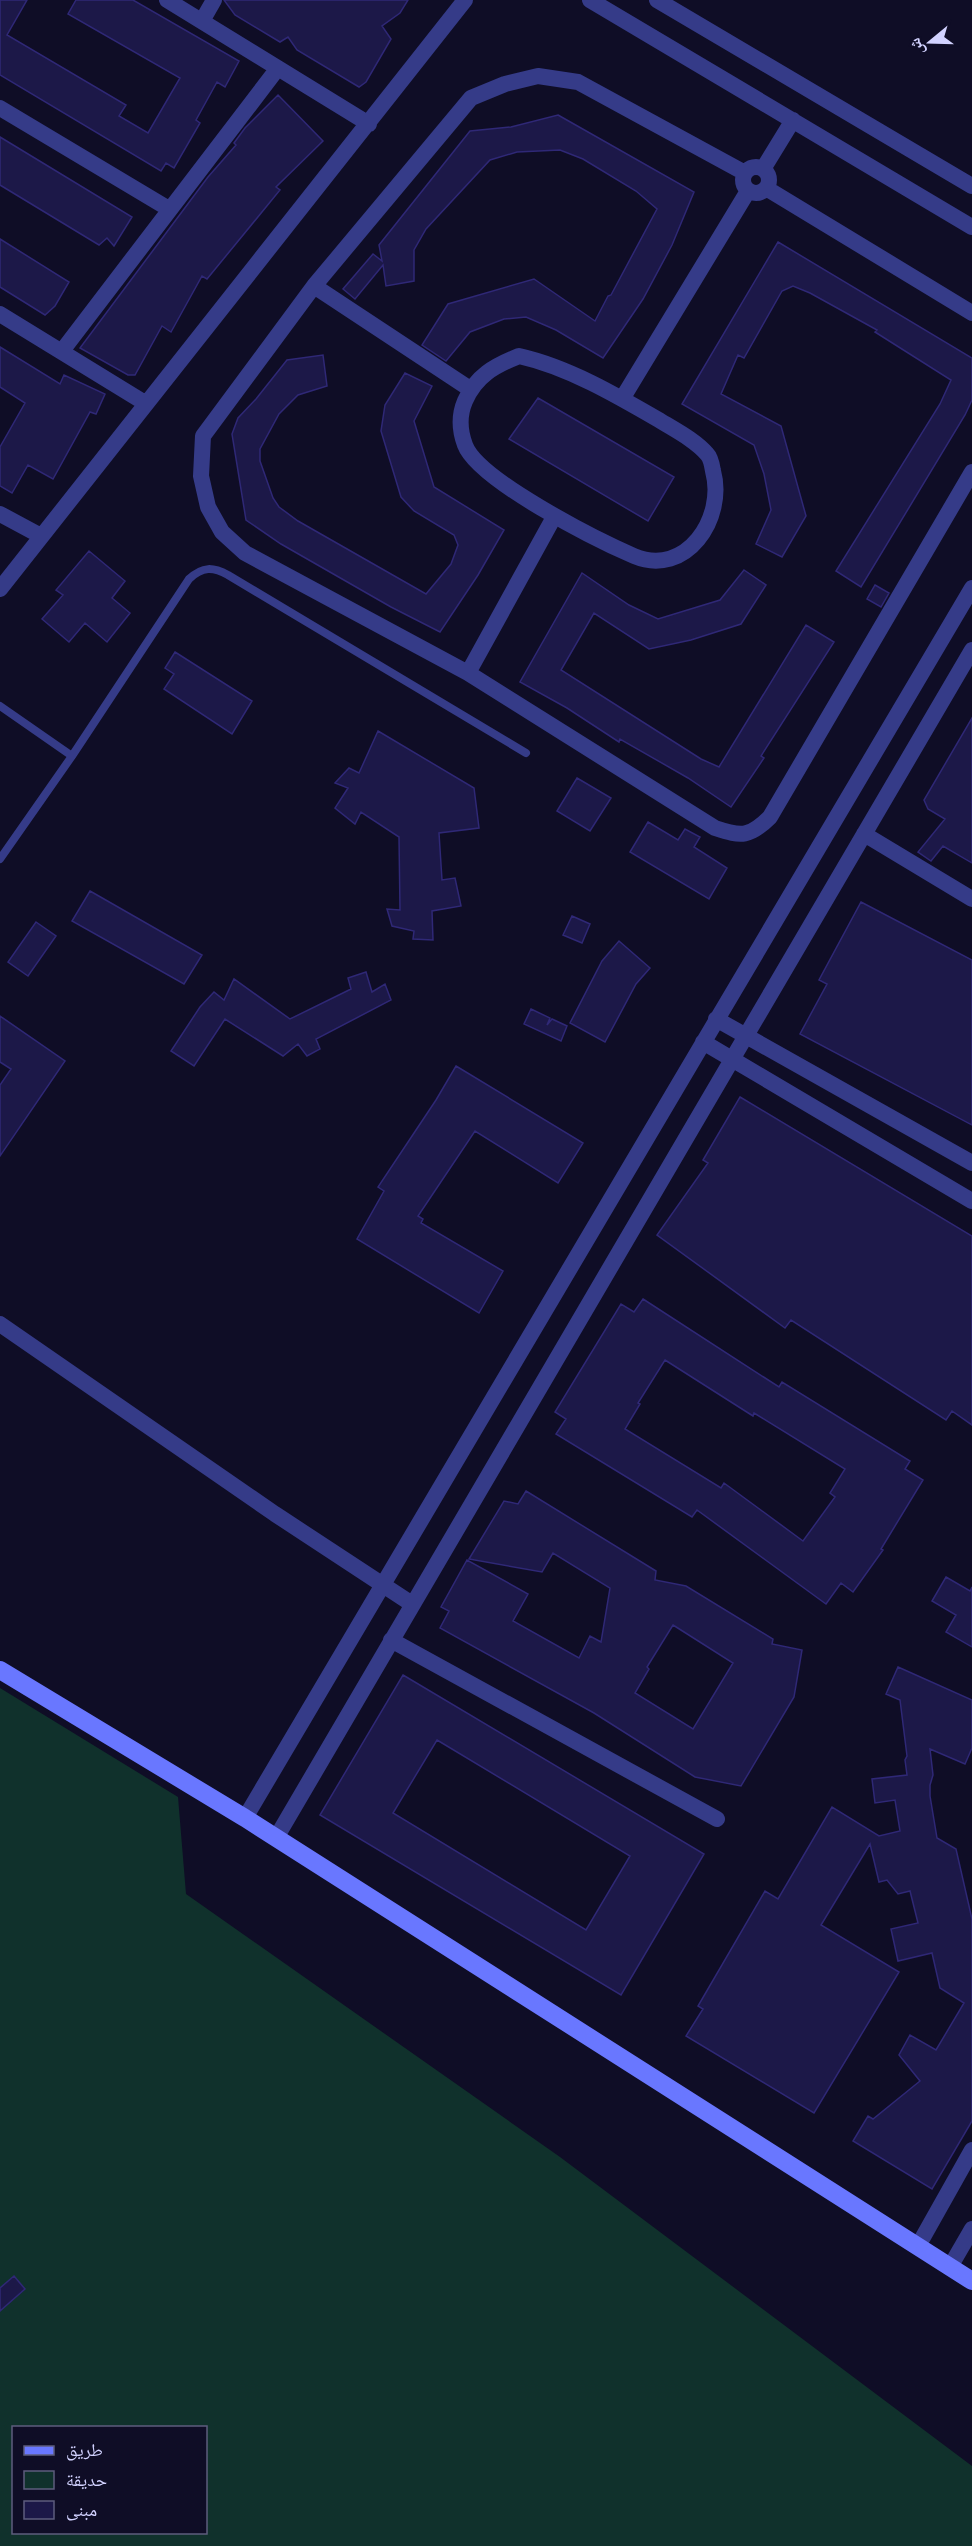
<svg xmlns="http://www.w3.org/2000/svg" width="972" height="2546" viewBox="0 0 972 2546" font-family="Overpass,'Noto Naskh Arabic',sans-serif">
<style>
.green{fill:#10312c;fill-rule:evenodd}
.building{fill:#1c1848;stroke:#2f2876;stroke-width:1.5;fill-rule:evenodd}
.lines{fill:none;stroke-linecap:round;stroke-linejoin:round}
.lane{stroke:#353b88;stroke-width:8}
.street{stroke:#353b88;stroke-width:16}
.secondary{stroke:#6977ff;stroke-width:18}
</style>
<rect width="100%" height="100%" fill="#0f0d26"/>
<path class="green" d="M0 1688 178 1797 186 1894 560 2157 972 2466V2546H0ZM14 2428H206V2532H14Z"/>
<path class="building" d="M0 0H27L7 35 126 105 119 116 148 133 180 78 68 14 76 0H133L239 61 225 87 217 82 196 120 200 123 174 168 166 163 161 171 0 75Z
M224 0H408L400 13 382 26 391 39 366 82 359 87 297 50 288 37 280 42 235 15Z
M278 95 323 141 276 187 280 190 207 279 202 276 171 332 162 326 135 375H128L80 348 208 177 236 145 234 143 245 128Z
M558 115 694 192 672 245 643 299 603 358 556 330 526 317 504 319 470 332 446 361 422 345 448 304 534 279 595 321 608 296 611 295 657 209 636 191 583 159 560 150 517 152 490 160 426 229 414 250V281L386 286 383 265 355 299 343 289 373 254 382 261 379 245 470 131 511 127Z
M0 137 132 217 114 246 107 238 99 245 0 185Z
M0 239 69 282 55 306 45 315 0 287Z
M778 242 972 358V400L965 415 861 587 836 571 940 404 951 380 875 332 877 330 810 293 793 286 782 291 744 358 738 355 721 394 781 426 806 516 782 557 756 544 771 510 764 474 754 445 682 404Z
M0 347 60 384 64 375 105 394 96 414 90 412 53 479 28 465 12 493 0 486V447L25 403 0 387Z
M323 355 327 386 298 395 279 414 260 449V461L273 498 279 507 298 521 426 594 451 564 458 545 454 535 414 511 401 497 381 431 385 405 405 373 432 386 414 421 434 487 504 530 478 575 440 632 391 607 281 544 246 520 232 434 238 418 256 399 287 360Z
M538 398 674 477 648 521 509 439Z
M89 551 125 581 112 598 130 613 107 642 85 623 69 642 42 619 63 595 56 590Z
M744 570 766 585 741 624 691 640 649 649 594 613 561 670 701 759 719 767 806 625 834 642 761 756 764 758 731 807 688 778 620 739 619 742 567 708 520 682 582 573 629 605 658 619 720 600Z
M875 585 889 593 881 607 867 599Z
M175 652 252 701 232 734 164 689 174 674 165 668Z
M972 718V863L943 846 931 861 918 852 945 819 928 809 924 800Z
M378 731 474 788 479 828 439 833 442 880 455 878 461 906 432 911 433 940 413 939 414 931 392 926 387 909 400 910 399 837 361 812 355 824 335 808 348 788 335 783 349 768 359 773Z
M577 778 611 798 590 831 557 811Z
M648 822 678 840 685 829 700 837 694 847 727 868 709 899 630 852Z
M90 891 202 955 184 984 72 921Z
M861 902 972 960V1125L800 1034 827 984 819 980Z
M572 916 590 924 582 943 563 935Z
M36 922 56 936 28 976 8 962Z
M619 941 650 968 636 984 605 1042 570 1023 602 961Z
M366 972 372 992 385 984 391 1000 316 1039 320 1049 307 1056 298 1044 283 1056 225 1019 194 1066 171 1051 200 1007 214 992 224 1000 234 979 290 1019 351 989 348 978Z
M531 1009 550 1018 547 1025 552 1019 567 1026 561 1041 524 1024Z
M0 1016 65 1061 0 1156V1085L11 1069 0 1062Z
M456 1066 583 1143 558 1183 475 1131 418 1216 423 1219 421 1223 503 1271 479 1313 357 1239 384 1191 378 1187 436 1100Z
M740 1097 972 1236V1425L952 1411 946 1420 791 1320 785 1328 657 1235 708 1163 703 1160Z
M643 1299 779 1387 782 1382 910 1461 905 1469 923 1480 881 1549 883 1550 853 1592 841 1583 826 1604 697 1510 692 1517 556 1434 566 1419 555 1412 621 1304 634 1312ZM665 1360 753 1416 754 1413 845 1469 830 1493 835 1497 803 1541 724 1483 721 1488 625 1429 640 1404 638 1403Z
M526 1491 656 1571 655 1580 686 1586 773 1639 772 1644 802 1650 794 1697 741 1786 695 1777 594 1713 440 1628 449 1611 441 1607 467 1560 528 1594 513 1621 579 1658 590 1636 601 1642 610 1588 553 1553 542 1572 469 1559 504 1501 518 1504ZM673 1625 733 1663 693 1729 635 1693 649 1669 647 1667Z
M946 1577 970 1591 972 1587V1647L946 1632 956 1615 932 1601Z
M898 1667 972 1700V1748L965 1764 930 1749 933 1775 930 1785V1796L937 1838 956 1849 972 1919V2121L932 2189 853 2141 868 2116 873 2119 920 2081 899 2055 910 2035 936 2050 964 2003 940 1988 932 1953 898 1961 891 1929 918 1923 910 1891 898 1894 887 1880 879 1882 870 1844 821 1925 899 1972 814 2113 686 2036 703 2009 698 2006 765 1891 778 1899 832 1807 879 1836 900 1831 895 1800 875 1803 872 1779 907 1775 905 1760 907 1756 900 1700 886 1694Z
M403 1675 704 1854 621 1995 320 1815ZM437 1740 630 1856 586 1930 393 1813Z
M14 2276 25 2289 0 2311V2288Z"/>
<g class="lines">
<path class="lane" d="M0 706 72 756
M0 859 72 756 189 579C203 566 213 567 228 575L526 753"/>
<path class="street" d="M167 0 369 124
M590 0 972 227
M657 0 972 186
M202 21 214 0
M0 108 169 209
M743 180a13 13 0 1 1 26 0a13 13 0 1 1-26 0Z
M763 169 793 120
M745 173 578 82 538 76 505 84 471 98 314 286 203 436 201 476 208 507 222 532 245 553 468 673 715 828C742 837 750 837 770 817L972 472
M766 188 972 313
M314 286 470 389
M0 314 145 403
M62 351 278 68
M519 356C568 367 616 395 659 420 675 430 695 440 707 454 711 458 712 465 713 471 726 518 686 578 634 556 597 540 478 480 465 445 459 429 459 415 465 401 476 376 494 366 519 356Z
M622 399 748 191
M0 514 41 536
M0 589 465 0
M468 673 554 517
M864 834 972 899
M716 1019 972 1163
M703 1042 972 1201
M0 1324 275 1514 412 1604
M391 1640 717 1819
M245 1818 972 588
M276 1838 972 650
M918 2246 972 2150
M950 2267 972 2229"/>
<path class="secondary" d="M0 1670 245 1818 972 2281"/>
</g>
<rect x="12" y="2426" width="195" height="108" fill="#0f0d26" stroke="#5d5c7d" stroke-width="1.5"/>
<rect x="24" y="2446" width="30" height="9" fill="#6977ff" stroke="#5d5c7d" stroke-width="1.5"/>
<text x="66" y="2456" font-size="18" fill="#d2d2ff">طريق</text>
<rect x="24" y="2471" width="30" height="18" fill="#10312c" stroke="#5d5c7d" stroke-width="1.5"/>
<text x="66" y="2486" font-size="18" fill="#d2d2ff">حديقة</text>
<rect x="24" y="2501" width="30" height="18" fill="#1c1848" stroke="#5d5c7d" stroke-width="1.5"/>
<text x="66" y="2516" font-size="18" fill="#d2d2ff">مبنى</text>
<g transform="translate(930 42) rotate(251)" stroke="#0f0d26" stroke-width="4.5" paint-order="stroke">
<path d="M0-4.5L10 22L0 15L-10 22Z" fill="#d2d2ff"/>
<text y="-9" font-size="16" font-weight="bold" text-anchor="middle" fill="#d2d2ff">ش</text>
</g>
</svg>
